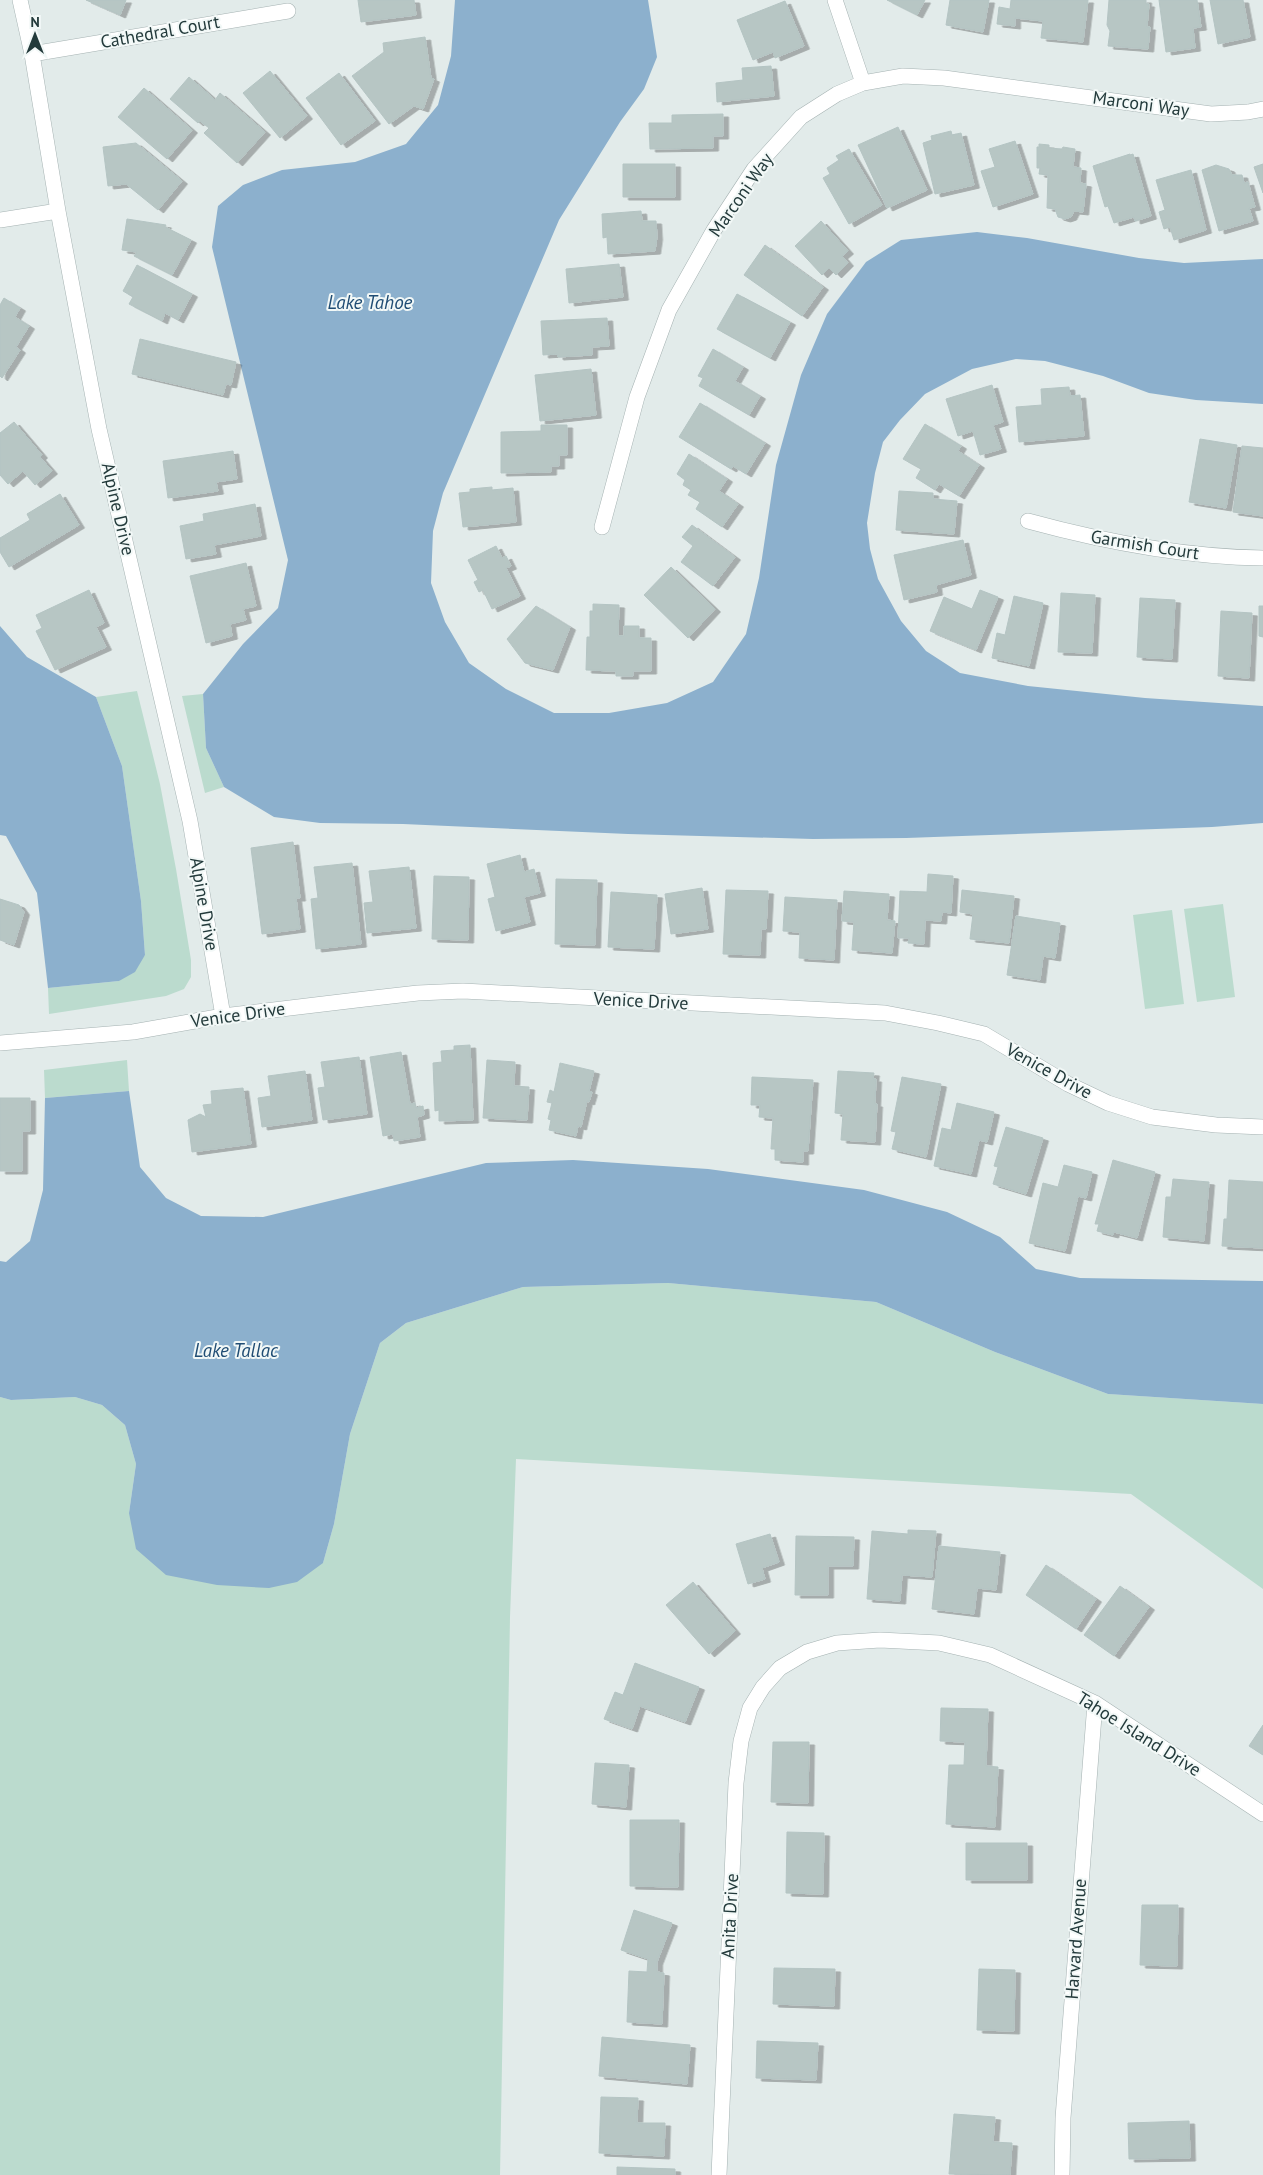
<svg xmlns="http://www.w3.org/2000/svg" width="1263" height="2175" viewBox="0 0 1263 2175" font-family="'PT Sans',sans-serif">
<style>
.green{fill:#bbdbce}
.water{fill:#8cb0cd}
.building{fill:#b7c6c4;stroke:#b4c4c3;filter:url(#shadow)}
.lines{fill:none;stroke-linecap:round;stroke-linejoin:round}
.minor-casing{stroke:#a5b2b2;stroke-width:16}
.tertiary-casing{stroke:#a5b2b2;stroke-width:16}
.minor{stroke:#fff;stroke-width:15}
.tertiary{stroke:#fff;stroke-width:15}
.labels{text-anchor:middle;stroke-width:4;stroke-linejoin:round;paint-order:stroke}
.street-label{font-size:18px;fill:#233a3b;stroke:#f2f8f7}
.water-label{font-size:19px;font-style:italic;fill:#204d74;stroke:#f2f8f7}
</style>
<defs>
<filter id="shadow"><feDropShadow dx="5.5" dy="3" stdDeviation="0" flood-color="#0004"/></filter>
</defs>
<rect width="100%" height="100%" fill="#e2ebea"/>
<path class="green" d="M137 691 160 784 176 869 191 960V977L184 989 166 996 49 1014 48 988 119 981 145 955 141 901 122 766 96 697Z
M203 694 206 748 224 787 205 793 182 696Z
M1223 904 1235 997 1197 1002 1184 909Z
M1172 910 1184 1004 1145 1009 1133 915Z
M127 1060 129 1091 45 1098 44 1070Z
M668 1283 876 1302 995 1352 1108 1394 1263 1404V1589L1131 1494 516 1459 510 1617 500 2175H0V1397L11 1400 75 1397 102 1405 125 1425 136 1464 129 1513 323 1563 334 1524 350 1434 380 1343 406 1323 523 1287Z"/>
<path class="water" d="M455 0H648L657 57 644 89 620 122 559 220 443 493 433 531 431 583 445 622 469 663 506 689 554 713H609L667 703 713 682 746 634 759 578 776 465 801 375 827 314 866 262 901 240 977 232 1027 238 1139 258 1184 263 1263 259V404L1196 400 1149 393 1103 376 1045 361 1016 359 972 369 925 394 900 420 883 442 875 473 867 523 870 549 878 579 901 621 926 651 960 673 1028 686 1145 698 1263 706V823L1212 827 906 838 813 839 628 834 403 824 320 823 274 817 224 787 206 748 203 694 243 644 278 608 288 560 212 247 218 206 243 185 282 170 355 162 406 144 438 105 451 56Z
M0 626 27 657 96 697 122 766 141 901 145 955 135 972 119 981 48 988 37 893 6 836 0 835Z
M129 1091 140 1167 166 1198 201 1216 263 1217 486 1163 573 1160 708 1169 864 1190 947 1212 1000 1237 1036 1269 1080 1278 1263 1281V1404L1108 1394 995 1352 876 1302 668 1283 523 1287 406 1323 380 1343 350 1434 334 1524 323 1563 297 1582 269 1588 217 1585 166 1575 136 1549 129 1513 136 1464 125 1425 102 1405 75 1397 11 1400 0 1397V1261L6 1262 30 1241 43 1190 45 1098Z"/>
<path class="building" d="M86 0H126L120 15Z
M358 0H414L416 15 361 22Z
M887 0H925L917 15Z
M950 0H989L983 32 946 25Z
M1011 0H1088L1083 42 1041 38 1043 21 1015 18V26L997 24 999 7 1010 9Z
M1109 0H1146V4H1149L1147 27H1150L1148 49 1108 46 1110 31 1107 25Z
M1159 0H1197L1201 27 1193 28 1195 48 1166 52Z
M1210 0H1243L1250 37 1218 44Z
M785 1 804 46 775 58 773 52 753 60 737 20Z
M425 37 431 78 434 79 423 109 414 106 389 124 352 76 384 52 383 43Z
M771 66 774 96 717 102 716 83 743 80 742 68Z
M270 71 307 116 280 138 243 93Z
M339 73 375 121 341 145 306 98Z
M189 77 215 100 220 93 265 132 237 163 204 133 209 128 200 121 198 123 170 99Z
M144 88 192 130 167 159 118 117Z
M723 114V136H713V148L650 149 649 123H672V115Z
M898 127 927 190 887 208 858 145Z
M951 131 952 135 961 133 974 185 935 194 923 143 932 140 931 136Z
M1015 141 1033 194 993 207 981 171 995 167 989 149Z
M136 143 182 181 158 210 126 184 108 186 103 147Z
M1039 144 1049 145V148L1062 149 1063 147 1075 149 1073 167 1081 168 1080 183 1086 184 1083 212 1074 211 1071 217 1065 219 1058 217 1055 209 1047 208 1048 175 1039 174 1040 168H1037V147H1039Z
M849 149 882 205 849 224 823 178 830 174 827 168 839 160 836 156Z
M1130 154V155L1133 154 1151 216 1135 221 1134 217 1114 223 1108 206 1105 207 1093 166Z
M623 164H675V197H623Z
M1263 164V193L1254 167Z
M1216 165 1229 169 1232 175H1242L1244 183 1248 182 1255 207 1249 208 1253 221 1219 231 1202 170Z
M1191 170 1206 230 1174 240 1170 227 1164 229 1159 212 1165 210 1156 180Z
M641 211 642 221H656L657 237 655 251 608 254 607 237 603 238 602 214Z
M127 219 166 225 165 227 191 240 172 275 134 256 137 252 122 250Z
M821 221 848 251 842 256 848 263 836 275 829 268 822 275 795 246Z
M765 245 823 287 802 316 744 275Z
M619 264 623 297 569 303 566 269Z
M137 265 192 294 178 320 165 313 162 321 129 304 133 297 123 291Z
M737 294 790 322 770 358 717 329Z
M4 298 20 308 15 317 29 326 16 347 20 350 2 378 0 376V305Z
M607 318 609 346 592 347V355L558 357 557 354 543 355 541 321Z
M140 339 236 362 231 385 226 384 223 395 132 374Z
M713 349 743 367 735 381 760 396 749 415 699 386 703 378 698 376Z
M591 369 596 415 540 421 535 375Z
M992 385 1003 422 993 425 1001 449 980 455 973 431 958 436 946 399Z
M1069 387 1070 396 1080 395 1084 436 1019 442 1016 407 1042 405 1041 389Z
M700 403 765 443 746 474 733 466 731 469 679 437Z
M14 422 42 455 40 457 52 471 35 485 23 471 8 484 0 475V433Z
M925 424 961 446 958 451 979 465 959 496 939 484 935 490 916 478 921 469 903 459Z
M541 425H567V455H559V466H551V472L501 473V432L541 431Z
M1200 439 1237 445 1226 508 1189 502Z
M1242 446 1263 448V516L1233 512Z
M233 451 237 479 216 482 218 491 168 498 163 461Z
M689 454 727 479 719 491 738 504 722 527 696 509 700 502 688 495 691 490 683 485 685 480 677 474Z
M492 487V490L513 488 516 522 463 527 459 493 470 492V489Z
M899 491 933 493V499L957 501 954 534 896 530Z
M60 494 79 525 9 567 0 552V538L30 520 27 514Z
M255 504 261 536 214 545 216 554 186 559 180 526 204 521 203 514Z
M692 525 735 557 713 586 681 562 693 546 682 537Z
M963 540 971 575 936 585 937 592 904 600 894 555Z
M496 546 502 558 506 556 511 566 506 568 520 596 492 609 483 590 479 592 474 582 478 580 468 560Z
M246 563 256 606 243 609 246 620 230 624 232 636 206 643 190 576Z
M671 567 715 609 688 638 644 595Z
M89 590 104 623 96 627 106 647 55 670 36 631 42 628 36 615Z
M980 590 998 597 976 650 930 631 944 597 972 609Z
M1061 593 1095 595 1092 653 1058 652Z
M1014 596 1043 603 1029 666 992 658 997 633 1005 635Z
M1140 598 1175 600 1172 659 1137 657Z
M593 604 619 605 618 636H624V626H639V638H651V671H633V676H616V671L586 670 587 637H590V611H593Z
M536 606 570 627 553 670 525 663 507 639Z
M1259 606H1263V637L1259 636Z
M1221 611 1252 613 1249 678 1218 676Z
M293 842 300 898H296L300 929 262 934 251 848Z
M520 855 524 872 534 869 540 893 524 897 530 922 496 931 488 899 495 897 487 864Z
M352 863 361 944 316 949 311 899 318 898 314 867Z
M409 867 416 928 367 933 364 903 373 902 369 871Z
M928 874 953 876 951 913 942 912 941 921 925 920 924 944 908 943 909 938H898L900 891 927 892Z
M434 876 469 877 468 940 432 939Z
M556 879 597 880 595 945 555 944Z
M702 888 708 929 671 934 665 894Z
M726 890 768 891 766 929H761L760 955 723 954Z
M962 890 1014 896 1009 943 970 939 973 914 960 912Z
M844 891 889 894 887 920 895 921 892 953 852 950 854 922 842 921Z
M611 892 657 895 654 949 608 947Z
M785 897 837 900 834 960 799 958 800 932 783 931Z
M0 899 19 905 24 912 14 945 0 940Z
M1016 916 1060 923 1055 958 1043 956 1040 980 1007 975Z
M470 1045 473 1120 439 1121V1110L435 1111 433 1063 442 1062 441 1051 454 1050V1046Z
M401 1052 410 1104 415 1103 416 1108 423 1106 424 1115 417 1117 420 1137 394 1141 393 1134 383 1136 370 1057Z
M359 1057 367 1114 323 1120 318 1088 325 1087 321 1062Z
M487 1060 515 1062 514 1086 529 1087 527 1120 483 1118Z
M560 1063 594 1071 589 1091 592 1092 589 1102 587 1101 581 1127 578 1126 576 1136 549 1130 551 1120 548 1119 552 1103 547 1102 550 1090 554 1092Z
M305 1071 312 1120 262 1127 258 1098 271 1096 268 1076Z
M838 1071 874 1073 873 1079H876L875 1104H877L875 1142 841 1140 843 1114 835 1113Z
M752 1077 813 1080 808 1151H803V1162L775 1160V1149H771L773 1118 759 1117 760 1105H751Z
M902 1077 941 1084 926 1157 892 1149 896 1132 891 1131Z
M243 1088 251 1144 192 1152 188 1120 200 1114 206 1117 203 1105 212 1104 211 1091Z
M0 1098H30V1131H22V1171H0Z
M957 1103 994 1112 987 1142 979 1140 971 1174 934 1166 942 1128 951 1130Z
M1006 1127 1043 1138 1026 1194 993 1184 998 1167 994 1166Z
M1113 1160 1155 1172 1137 1238 1114 1232 1113 1235 1097 1231 1099 1224H1095Z
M1064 1165 1092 1172 1086 1198 1078 1196 1065 1251 1029 1243 1043 1183 1058 1187Z
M1173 1179 1209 1182 1204 1241 1163 1237 1166 1197H1171Z
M1229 1180 1263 1182V1248L1222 1246 1224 1219H1227Z
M908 1530 936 1531 932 1577 902 1575 900 1601 867 1599 872 1531 908 1534Z
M770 1534 779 1562 762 1568 765 1579 748 1584 736 1544Z
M796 1536 854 1537 853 1566H828V1595H795Z
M939 1546 1000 1552 996 1590 977 1588 974 1614 932 1609Z
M1046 1565 1096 1599 1076 1629 1026 1595Z
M693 1582 735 1631 709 1654 666 1605Z
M1120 1586 1149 1607 1114 1656 1084 1635Z
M635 1663 699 1687 685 1722 640 1706 632 1729 604 1719 615 1692 623 1695Z
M941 1708 988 1709 986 1766 998 1767 995 1827 946 1824 949 1765H964L965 1742 940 1741Z
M1263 1725V1755L1249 1746Z
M773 1742H809L808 1803 771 1802Z
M595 1763 629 1765 626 1807 592 1804Z
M630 1820H679L678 1887 630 1886Z
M787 1832 824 1833 823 1894 786 1893Z
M966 1843H1027V1880H966Z
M1142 1905H1178L1177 1966 1140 1965Z
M634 1910 672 1923 657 1962V1972L664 1973 662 2024 627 2022 629 1971 647 1972 648 1959 621 1950Z
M774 1968 835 1969 834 2006 773 2004Z
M979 1969 1015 1970 1014 2031 977 2030Z
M602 2037 690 2045 687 2084 599 2076Z
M757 2041 818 2043 816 2080 756 2078Z
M601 2097 638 2098 637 2123H665L664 2156 599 2153Z
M954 2114 995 2117 993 2142 1012 2143 1010 2175 949 2174Z
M1189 2121 1190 2158 1129 2159 1128 2123Z
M617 2167 675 2169V2175H617Z"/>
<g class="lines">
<defs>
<path id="minor" d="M20 0 32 54 58 211 99 429 190 821 223 1016
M835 0 863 83
M32 54 288 11
M0 220 58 211
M1028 521C1105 542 1183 557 1263 558
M602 527 637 397 669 310 714 230 754 169 801 117 837 94 863 83 903 76 944 78 1211 114 1248 112 1263 109
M719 2175 736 1783 741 1741 750 1708 763 1687 780 1668 807 1652 837 1643 880 1640 939 1643 990 1655 1095 1703 1263 1814
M1062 2175 1063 2118 1095 1703"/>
<path id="tertiary" d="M0 1043 133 1032 223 1016 365 999 418 993 463 991 885 1013 938 1023 984 1034 1068 1084 1108 1103 1152 1117 1216 1125 1263 1127"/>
</defs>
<use href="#minor" class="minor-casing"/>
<use href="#tertiary" class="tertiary-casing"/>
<use href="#minor" class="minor"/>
<use href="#tertiary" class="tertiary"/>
</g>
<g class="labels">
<g class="street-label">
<text transform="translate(160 32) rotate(-10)" y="6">Cathedral Court</text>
<text transform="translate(1141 104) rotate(8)" y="6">Marconi Way</text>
<text transform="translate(741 195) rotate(-55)" y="6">Marconi Way</text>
<text transform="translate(118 509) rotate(77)" y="6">Alpine Drive</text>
<text transform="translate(1145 545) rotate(9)" y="6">Garmish Court</text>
<text transform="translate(204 904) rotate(80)" y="6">Alpine Drive</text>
<text transform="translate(641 1001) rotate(3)" y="6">Venice Drive</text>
<text transform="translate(238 1015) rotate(-8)" y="6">Venice Drive</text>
<text transform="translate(1049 1071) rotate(29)" y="6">Venice Drive</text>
<text transform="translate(1139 1734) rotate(32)" y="6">Tahoe Island Drive</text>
<text transform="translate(730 1916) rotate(-87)" y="6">Anita Drive</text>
<text transform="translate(1076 1939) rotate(-86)" y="6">Harvard Avenue</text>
</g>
<g class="water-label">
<text x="370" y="309">Lake Tahoe</text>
<text x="236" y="1357">Lake Tallac</text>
</g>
</g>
<g transform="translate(35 35)" stroke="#f2f8f7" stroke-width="4" paint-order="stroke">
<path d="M0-4L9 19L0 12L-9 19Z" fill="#233a3b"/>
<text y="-8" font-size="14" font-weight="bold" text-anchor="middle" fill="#233a3b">N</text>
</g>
</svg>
